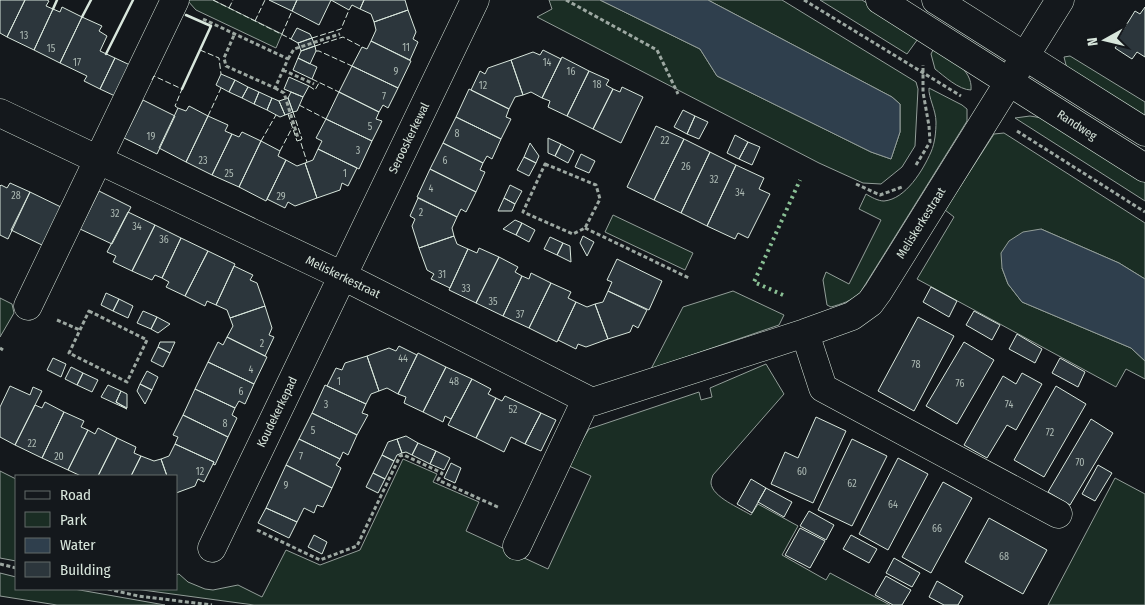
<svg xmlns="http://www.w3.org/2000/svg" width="1145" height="605" viewBox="0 0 1145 605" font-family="'Fira Sans Condensed',sans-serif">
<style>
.green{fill:#1a2d24;stroke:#939e99}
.water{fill:#2f3f4d;stroke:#939e99}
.building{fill:#2c363c;stroke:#d8e6dc}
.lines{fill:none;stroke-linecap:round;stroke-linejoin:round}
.minor-casing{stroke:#d8e6dc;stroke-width:29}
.path{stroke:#9da8a2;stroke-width:3;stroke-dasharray:4 2.5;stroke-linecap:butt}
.minor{stroke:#14181c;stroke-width:28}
.hedge{stroke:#8ac095;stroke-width:4;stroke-dasharray:2.5 4;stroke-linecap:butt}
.fence{stroke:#d8e6dc;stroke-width:1;stroke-dasharray:6 2.5;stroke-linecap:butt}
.wall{stroke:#d8e6dc;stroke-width:2.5}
.labels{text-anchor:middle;stroke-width:4;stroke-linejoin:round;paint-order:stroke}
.number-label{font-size:10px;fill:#adbab4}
.street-label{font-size:12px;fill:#d8e6dc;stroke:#14181c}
</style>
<rect width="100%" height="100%" fill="#14181c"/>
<path class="green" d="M187 0H213L282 34 276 48 196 10Z
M549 0H600L700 49 717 76 871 152 891 159 900 132V104L892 97 708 0H782L916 82 918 89 915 146 902 167 881 184 863 183 819 163 537 17 552 9Z
M820 0H862L920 36 907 54Z
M934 48C949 58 973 69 971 90 959 90 944 76 935 69L931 54Z
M1070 56 1145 102V117L1074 74 1066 65 1064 57Z
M929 88 962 105 967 109V121L860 293C852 301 841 304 831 307L827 305 823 280 826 272 849 284 881 220 859 209 866 194C871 197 878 201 884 201 906 199 923 170 931 152 935 143 936 131 936 122 936 110 928 97 929 88Z
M1030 116 1048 119 1145 181V201L1015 118Z
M1004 133 1145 223V279L1119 263 1041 229 1002 268 1008 284 1022 302 1131 348 1145 361V379L1126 369 1116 387 917 279 954 217 945 210 994 134Z
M613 215 693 253 685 270 605 232Z
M733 291 784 315 779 325 651 369 683 307Z
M0 298 12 304 14 313 0 337Z
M766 364 784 394 713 475C712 478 711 480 711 483 712 497 740 508 751 515L758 504 798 526 782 555 826 580 830 573 890 605H254L135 589H176V575L179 574 188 582 205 589 213 590 238 585 262 597 286 550 320 565 360 550 403 459 437 474 433 482 479 502 466 531 548 569 591 476 567 465 589 429 699 392 701 400 712 397 710 388Z
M0 471 16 479V561L0 558Z
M1115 478 1145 494V605H1048Z
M0 573 16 577V589H74L165 605H57L0 596Z"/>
<path class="water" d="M600 0H708L892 97 900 104V132L891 159 871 152 717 76 700 49Z
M1041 229 1119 263 1145 279V361L1131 348 1022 302 1008 284 1002 268 1001 253 1009 241 1023 232Z"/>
<path class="building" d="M0 0H25L7 37 0 33Z
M25 0H47L49 1 46 6 53 9 34 50 7 37Z
M269 0H297L292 11Z
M297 0H331L319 25 292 11Z
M331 0H364L360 9 352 5 349 10Z
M364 0H405L408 10 374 22 371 14 360 9Z
M62 7 82 17 60 63 34 50 53 9 60 12Z
M1145 7V57L1137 52 1132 59 1115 48 1120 41 1117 40 1135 11 1140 14Z
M408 10 416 32 413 39 418 42 410 60 371 41 376 30 374 22Z
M82 17 102 26 99 31 107 36 100 51 115 58 100 89 84 81 87 76 60 63Z
M297 28 310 34 312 38 298 43 291 39Z
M312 38 315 46 301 51 298 43Z
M371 41 411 61 398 88 352 66 362 47 367 49Z
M315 46 316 51 310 64 298 58 301 51Z
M543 50 561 59 542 98 531 92 523 95 511 60 533 52 540 55Z
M562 57 589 71 567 116 548 107 550 101 542 98Z
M115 58 130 65 115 96 100 89Z
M298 58 317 67 312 79 293 70Z
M511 60 523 95 515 97 509 109 471 90 480 71 485 74 488 68Z
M352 66 398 88 388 108 383 105 379 112 339 92Z
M589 71 609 80 606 85 613 89 593 129 567 116Z
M221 74 235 80 229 92 216 85Z
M289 77 309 86 303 97 284 89Z
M235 80 248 87 242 98 229 92Z
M248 87 259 92 254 104 242 98Z
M622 87 643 97 621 143 593 129 613 89 620 92Z
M469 89 509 109 506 117 511 119 501 139 456 117Z
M259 92 272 98 267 110 254 104Z
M291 92 303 97 297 111 293 112 288 98Z
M339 92 379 112 376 119 382 121 372 141 326 119Z
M272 98 279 101 285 115 280 117 267 110Z
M288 98 293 112 285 115 279 101Z
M143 100 175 116 157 154 124 138Z
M189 106 208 116 186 162 159 148 178 108 186 111Z
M683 110 695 116 687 134 674 127Z
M208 116 228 125 225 131 232 134 212 175 186 162Z
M695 116 708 122 699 139 687 134Z
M456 117 501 139 492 159 487 156 483 163 443 143Z
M326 119 372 141 359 169 318 149 322 141 316 138Z
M656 126 684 139 654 200 627 187Z
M242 132 261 141 239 187 212 175 232 134 239 137Z
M735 135 748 142 739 159 727 153Z
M548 138 561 144 555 156 548 153Z
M684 139 710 152 681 213 654 200Z
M261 141 280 151 278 156 286 160 266 201 239 187Z
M748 142 760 147 752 165 739 159Z
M443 143 483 163 480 170 485 172 476 192 430 169Z
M530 143 539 156 536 163 524 157Z
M561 144 574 151 568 163 555 156Z
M318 149 357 168 348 186 342 183 340 190 317 198 305 163 313 160Z
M710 152 736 165 707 226 681 213Z
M581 154 595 161 589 173 575 167Z
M524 157 536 163 529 176 517 170Z
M286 160 297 166 305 163 317 198 295 206 288 202 285 208 267 199Z
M736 165 764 178 759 189 770 194 748 238 738 233 735 239 707 226Z
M430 169 476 192 466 212 461 209 457 217 417 197Z
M10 183 30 192 8 239 0 235V186L1 185 7 188Z
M510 185 522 191 515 204 504 198Z
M99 191 131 207 112 244 80 229Z
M30 192 63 208 44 246 11 230Z
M418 198 457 217 452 228 454 236 419 248 412 226 415 219 410 216Z
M504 198 515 204 512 211H498Z
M128 212 155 225 132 271 113 262 116 256 107 252Z
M515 220 522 223 516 235 503 229Z
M522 223 535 230 529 242 516 235Z
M155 225 181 238 162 278 155 275 152 280 132 271Z
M454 236 457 244 468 249 450 288 431 279 434 274 427 270 419 248Z
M583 236 594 242 587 256 580 243Z
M550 237 563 243 557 255 544 249Z
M181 238 208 251 185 296 166 287 169 282 162 278Z
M563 243 570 246 571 262 557 255Z
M479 248 499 257 476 303 449 290 468 249 477 253Z
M208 251 235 264 216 305 207 301 205 306 185 296Z
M499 257 518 267 515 272 522 276 503 316 476 303Z
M617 259 662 281 649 310 608 291 612 282 607 280Z
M234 266 253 275 250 280 257 283 265 306 230 318 227 310 216 305Z
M531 273 551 283 529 328 503 316 522 276 529 279Z
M551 283 571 292 568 298 576 302 557 342 529 328Z
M931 287 957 301 949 317 923 302Z
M608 291 647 310 638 328 633 325 630 332 608 339 595 304 603 302Z
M106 293 119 299 113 311 101 305Z
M119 299 133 306 128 318 113 311Z
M576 302 587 307 595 304 608 339 586 347 578 344 576 349 558 340Z
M265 306 272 328 269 335 274 337 265 356 227 337 233 326 230 318Z
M143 311 157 317 151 329 137 323Z
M974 311 1000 325 992 340 966 325Z
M157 317 170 324 158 333 151 329Z
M918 317 954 336 914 411 878 391Z
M1017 334 1042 349 1035 363 1009 349Z
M227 337 267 357 254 384 208 362 218 342 223 345Z
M160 342H175L170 353 158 347Z
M964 342 994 360 957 424 926 406Z
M399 346 417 355 398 394 387 388 379 391 367 356 389 348 396 351Z
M158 347 170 353 163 367 151 361Z
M418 353 446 367 423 412 404 403 406 397 398 394Z
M367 356 379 391 371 394 366 404 327 386 336 368 342 370 345 363Z
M53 358 66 364 61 377 47 370Z
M1060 358 1085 372 1078 387 1052 373Z
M208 362 254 384 245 404 239 401 235 408 195 389Z
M71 367 83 373 77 385 65 379Z
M446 367 472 379 451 419 445 416 443 422 423 412Z
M147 371 158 377 152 390 140 384Z
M83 373 98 380 92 392 77 385Z
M1022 373 1042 384 1016 430 1007 425 987 458 964 445 1003 376 1016 384Z
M472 379 491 389 488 394 496 398 476 438 448 425Z
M140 384 152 390 145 404 137 391Z
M108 385 121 391 116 402 127 409 101 397Z
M325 385 366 404 362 413 368 415 357 435 312 413Z
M10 386 30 395 33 387 42 391 15 445 0 437V407Z
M1056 386 1086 404 1044 477 1014 460Z
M195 389 235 408 232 415 237 418 228 437 183 415Z
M121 391 127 394V408L116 402Z
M505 396 541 413 525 444 511 437 504 452 476 438 496 398 502 401Z
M45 402 64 412 42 458 15 445 35 405 42 408Z
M64 412 84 421 81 427 88 430 68 470 42 458Z
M312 413 357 435 348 455 343 452 340 459 299 439Z
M541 413 556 420 541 451 525 444Z
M183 415 228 437 215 465 213 464 214 462 175 444 178 437 173 435Z
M816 417 846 431 813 503 771 484 785 452 798 458Z
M1091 419 1113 433 1070 505 1048 492Z
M98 428 117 438 98 476H81L68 470 88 430 95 434Z
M406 436 418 443 412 455 406 452 402 453 397 439Z
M117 438 136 447 134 453 141 456 131 476H98Z
M299 439 340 459 336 465 341 468 332 488 286 465Z
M397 439 402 453 397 455 394 461 382 455 388 442Z
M852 439 887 456 852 526 818 510Z
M418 443 436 451 430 464 412 455Z
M175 444 214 462 204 482 198 479 195 486 176 493V476H167L161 459 169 456Z
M436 451 450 458 444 470 430 464Z
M382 455 394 461 385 479 373 473Z
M141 456 154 461 161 459 167 476H131Z
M898 458 928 474 888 550 859 534Z
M451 463 461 468 455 483 444 478Z
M286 465 332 488 323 507 317 505 314 513 304 508 297 522 266 508Z
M1098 465 1112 473 1095 501 1082 494Z
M373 473 385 479 378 493 366 487Z
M751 479 766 488 752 513 737 504Z
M943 482 972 498 931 573 902 557Z
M766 488 792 502 784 517 758 502Z
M266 508 297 522 289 538 258 523Z
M809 511 834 525 826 540 800 526Z
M989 518 1047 550 1023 594 965 562Z
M800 528 825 541 810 568 785 555Z
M314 535 327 542 322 554 308 547Z
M851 535 877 549 869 563 843 549Z
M894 558 920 573 912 587 886 573Z
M886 576 911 590 902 605H893L875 595Z
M937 581 963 596 958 605H944L929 597Z"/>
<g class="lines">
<defs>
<path id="minor" d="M880 0 1145 168
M936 0 1145 132
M0 113 343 276 592 402 805 333 852 316 870 303 878 292 1060 0
M28 306 175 0
M805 333 823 388 1058 514
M517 546 586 400
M212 548 475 0"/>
</defs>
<use href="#minor" class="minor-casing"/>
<path class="path" d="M566 0 657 50 678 94
M804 0 961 96
M203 19 288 59 275 88 226 66 224 58 235 33
M288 59 294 49 340 34
M283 70 314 84
M275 88 284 93 298 138
M1017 131 1145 212
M545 164 596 185 600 199 585 228 573 234 523 212Z
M916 165 930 142 929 126 923 92V65
M856 184 880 195 902 187 903 185
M585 228 689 278
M89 311 147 340 127 382 69 353Z
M57 320 80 330
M0 348 3 350
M257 530 320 560 357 546 400 456 404 455 442 473 438 480 500 508
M0 564 16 568
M108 589 138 596 212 605"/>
<use href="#minor" class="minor"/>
<path class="hedge" d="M783 295 754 282 800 180"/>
<path class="fence" d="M213 0 291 39
M229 8 233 0
M255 21 265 0
M282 34 292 11
M312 38 341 29 349 10
M315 46 343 37 362 47
M200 50 219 58 221 74
M316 51H319L352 66
M312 79 339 92
M152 80 154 76 182 89 175 106 178 108
M309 86 315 90 319 83
M299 105 326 119
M293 112 302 139 300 140 307 162
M288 114 297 141 300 140
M208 116 221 88
M261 141 276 115
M280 151 292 128"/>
<path class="wall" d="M53 9 57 0
M82 17 91 0
M106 54 133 0
M182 89 211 26 186 15"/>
</g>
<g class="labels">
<g class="number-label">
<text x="24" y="39">13</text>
<text x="406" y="51">11</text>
<text x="51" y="52">15</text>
<text x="77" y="66">17</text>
<text x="547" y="66">14</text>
<text x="396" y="75">9</text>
<text x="571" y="75">16</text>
<text x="597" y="88">18</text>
<text x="483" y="89">12</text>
<text x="384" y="100">7</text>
<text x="370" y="130">5</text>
<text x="457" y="137">8</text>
<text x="151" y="140">19</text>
<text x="665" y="144">22</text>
<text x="358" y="154">3</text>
<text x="203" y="164">23</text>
<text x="445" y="164">6</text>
<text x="686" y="170">26</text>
<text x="229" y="177">25</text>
<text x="345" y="177">1</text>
<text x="714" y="183">32</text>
<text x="431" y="192">4</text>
<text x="740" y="196">34</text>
<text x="16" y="199">28</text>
<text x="281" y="200">29</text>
<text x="421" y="216">2</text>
<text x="115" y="217">32</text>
<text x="137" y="230">34</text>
<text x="164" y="243">36</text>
<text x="442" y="278">31</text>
<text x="466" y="292">33</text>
<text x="493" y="305">35</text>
<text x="520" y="318">37</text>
<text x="262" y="347">2</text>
<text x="403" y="362">44</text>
<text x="916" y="368">78</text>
<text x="251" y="373">4</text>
<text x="339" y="385">1</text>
<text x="454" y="385">48</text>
<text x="960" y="387">76</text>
<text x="241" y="395">6</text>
<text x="326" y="408">3</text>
<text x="1009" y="408">74</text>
<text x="513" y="413">52</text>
<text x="225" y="427">8</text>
<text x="313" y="434">5</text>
<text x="1050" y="436">72</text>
<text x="32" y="447">22</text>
<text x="59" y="460">20</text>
<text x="301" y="460">7</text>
<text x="1080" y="466">70</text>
<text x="200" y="475">12</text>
<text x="802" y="475">60</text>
<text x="852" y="487">62</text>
<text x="286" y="489">9</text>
<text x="893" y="508">64</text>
<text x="937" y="532">66</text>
<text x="1004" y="560">68</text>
</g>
<g class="street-label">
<text transform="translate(1077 125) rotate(33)" y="4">Randweg</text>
<text transform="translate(409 138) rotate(-64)" y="4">Serooskerkewal</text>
<text transform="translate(921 223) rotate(-58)" y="4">Meliskerkestraat</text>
<text transform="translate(343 277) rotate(26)" y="4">Meliskerkestraat</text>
<text transform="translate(277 412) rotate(-64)" y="4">Koudekerkepad</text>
</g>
</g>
<rect x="15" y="475" width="162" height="115" fill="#14181c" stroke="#626a69"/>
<rect x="25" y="491" width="25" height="8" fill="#14181c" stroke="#626a69"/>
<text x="60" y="500" font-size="15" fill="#d8e6dc">Road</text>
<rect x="25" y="512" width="25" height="15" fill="#1a2d24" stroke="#626a69"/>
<text x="60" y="525" font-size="15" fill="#d8e6dc">Park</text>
<rect x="25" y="538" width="25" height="15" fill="#2f3f4d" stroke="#626a69"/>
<text x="60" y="550" font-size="15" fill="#d8e6dc">Water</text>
<rect x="25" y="562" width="25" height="15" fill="#2c363c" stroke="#626a69"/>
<text x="60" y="575" font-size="15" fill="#d8e6dc">Building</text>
<g transform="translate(1105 40) rotate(262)" stroke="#14181c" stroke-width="4" paint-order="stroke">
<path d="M0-4L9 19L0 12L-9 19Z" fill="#d8e6dc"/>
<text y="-8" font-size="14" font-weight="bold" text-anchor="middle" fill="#d8e6dc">N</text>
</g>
</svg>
